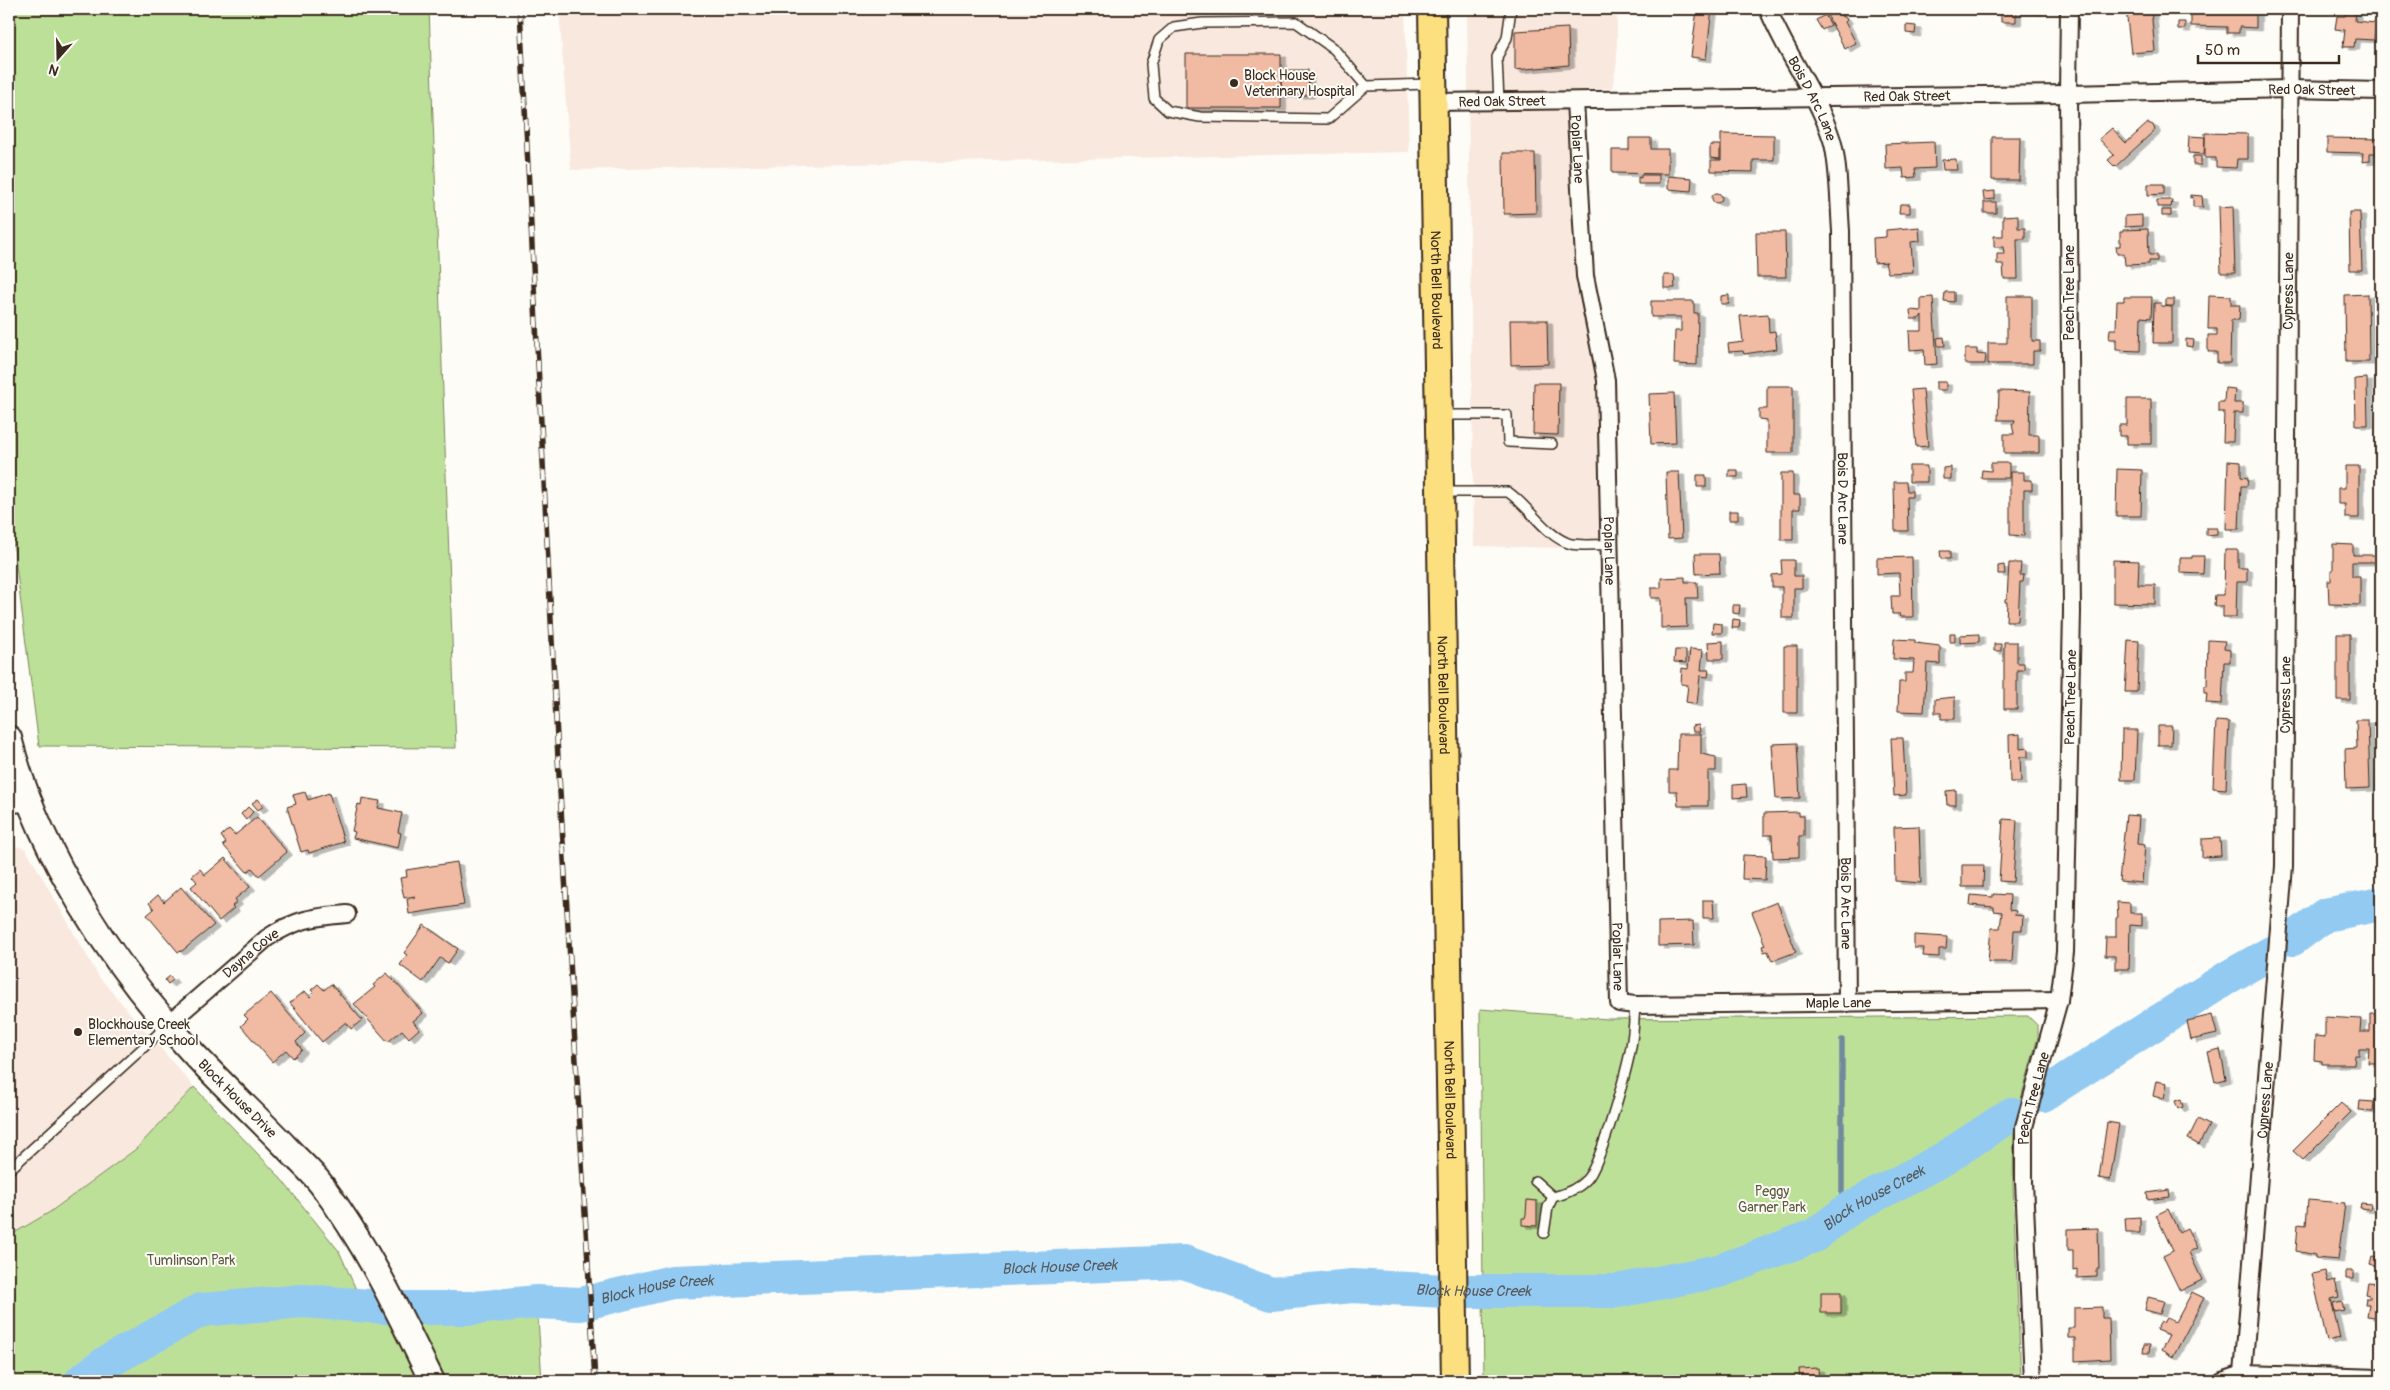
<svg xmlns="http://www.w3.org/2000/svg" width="2390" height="1390" viewBox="0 0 2390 1390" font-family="Pangolin,sans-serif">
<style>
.built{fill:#f9e8de}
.green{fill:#bde099;stroke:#7c855c}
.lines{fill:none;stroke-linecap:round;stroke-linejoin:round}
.stream{stroke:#708a9d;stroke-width:5.5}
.river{stroke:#93caf2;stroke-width:34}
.building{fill:#f0baa3;stroke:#3b2a1e;filter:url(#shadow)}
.lane-casing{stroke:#3b2a1e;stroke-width:12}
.street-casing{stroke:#3b2a1e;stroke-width:20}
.secondary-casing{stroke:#3b2a1e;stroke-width:28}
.primary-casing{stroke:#3b2a1e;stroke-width:30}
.lane{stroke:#fdfcf7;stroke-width:9}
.street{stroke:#fdfcf7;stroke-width:16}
.secondary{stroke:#fdfcf7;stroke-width:24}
.primary{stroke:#fce080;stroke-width:26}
.rail-casing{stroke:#3b2a1e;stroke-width:5.5}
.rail{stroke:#fdfcf7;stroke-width:4;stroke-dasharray:11;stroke-linecap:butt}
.poi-dot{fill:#3b2a1e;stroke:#fdfcf7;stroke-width:2}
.labels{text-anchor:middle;stroke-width:4;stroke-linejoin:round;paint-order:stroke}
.poi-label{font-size:14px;fill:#3b2a1e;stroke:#fdfcf7;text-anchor:start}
.street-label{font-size:14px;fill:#3b2a1e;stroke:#fdfcf7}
.park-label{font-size:14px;fill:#5c583d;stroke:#fdfcf7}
.water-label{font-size:15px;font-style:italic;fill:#555a5e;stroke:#fdfcf7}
</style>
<defs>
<filter id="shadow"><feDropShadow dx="5.5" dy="3" stdDeviation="0" flood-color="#0004"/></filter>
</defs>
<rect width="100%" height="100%" fill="#fdfcf7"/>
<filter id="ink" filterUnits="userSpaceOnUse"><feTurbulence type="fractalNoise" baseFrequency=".02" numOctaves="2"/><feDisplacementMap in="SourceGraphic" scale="10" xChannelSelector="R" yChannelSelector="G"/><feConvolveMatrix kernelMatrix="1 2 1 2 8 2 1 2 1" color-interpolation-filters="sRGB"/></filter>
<g filter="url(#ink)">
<path class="built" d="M559 9H1405L1409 152 571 170Z
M1467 9H1617V61L1612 88 1582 90 1595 273 1617 385 1619 549 1474 546Z
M9 844 26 849 99 977 194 1087 136 1149 50 1212 9 1236Z"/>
<path class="green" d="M9 9H429L456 748 39 746 9 510Z
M1480 1009 1608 1019 2028 1016 2038 1026V1037L2014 1124 2013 1187 2021 1381H1484Z
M194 1087 277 1174 339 1251 365 1310 474 1308 537 1302 542 1381H9V1236L50 1212 136 1149Z"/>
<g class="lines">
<path class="stream" d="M1842 1214V1040"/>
<g class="river">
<path d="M2293 939 2325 915 2381 904"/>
<path d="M2043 1095 2230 976 2271 953"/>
<path id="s1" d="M81 1381 107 1362 201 1310 302 1301 398 1308H474L537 1302 581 1304 672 1282 1184 1262 1271 1294 1352 1286 1445 1291H1617L1719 1271 1814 1236 1849 1209 1945 1158 2012 1114"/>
</g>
</g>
<path class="building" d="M1697 9H1712L1706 59 1691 57Z
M1824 9H1843L1839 11 1842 17 1844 16 1847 20 1845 22 1856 43 1845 49Z
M1970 9H2038V12L2016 11V22H2001V12L1970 11Z
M2126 9H2151L2155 51 2131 53Z
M2346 9H2356L2355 21 2376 23 2374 40 2355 39 2354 47H2343L2345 30 2335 29 2337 16H2345Z
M2191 12 2256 13V28L2239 27V33H2227V27L2191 26Z
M1825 15 1831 25 1822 30 1816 20Z
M2178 22H2185V29H2178Z
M1906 25 1916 26 1915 34 1906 33Z
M1568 28 1569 65 1515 70V31Z
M1186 54H1281V108H1186Z
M1281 70H1308L1309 95H1281Z
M2148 123 2153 125 2155 130 2115 167 2108 160 2114 155 2099 139 2112 128 2126 143Z
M2205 133 2248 134V159H2237L2236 168 2216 167V158H2205Z
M1721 134 1774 135V160H1753V172L1711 171V160H1721Z
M2189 136 2205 137 2204 154 2188 153Z
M1992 137H2020L2019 180H1992Z
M1629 138H1651V149H1668V174L1612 173V150H1629Z
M2327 138 2381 139V153H2370V161L2362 162 2363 153 2327 152Z
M1934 142 1935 168 1915 169 1916 177 1904 178 1903 168 1886 169 1885 144Z
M1710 145H1720V159L1710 158Z
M1503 153H1535L1536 213 1504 214Z
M2193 156H2201V165H2193Z
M1956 159 1957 170H1943L1942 160Z
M1641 175H1659V184H1638V177L1641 178Z
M1668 176 1692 178 1691 191 1668 189Z
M2148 184H2164V194L2148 195Z
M1995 191V199L1984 200 1983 192Z
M1712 198a5 5 0 1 1 10 0a5 5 0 1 1-10 0Z
M2190 195 2202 196 2203 207H2193V197L2190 198Z
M2157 200H2172L2171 207H2157Z
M1984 202H1996V213H1984Z
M1900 204H1910V213H1899Z
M2233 206 2235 273H2221L2219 207Z
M2162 210H2171V216H2162Z
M2349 212H2360L2362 270H2350Z
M2018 215V228H2025V239H2017L2018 279H2004L2003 264H1997V254H2004L2003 247H1994V236H2003V216Z
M2142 215V226L2125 227V216Z
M1919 227 1920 241 1911 242 1913 272 1888 273 1885 263 1887 262 1874 263 1873 238 1886 237V230Z
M2148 229 2149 255H2157V261H2149V264L2125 265 2124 254H2117L2116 246H2120V232H2123V230Z
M1756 232H1785L1786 277H1757Z
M1664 275H1674L1675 288H1664Z
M1945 292H1954V302L1944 301Z
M2368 294 2369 362H2346L2345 295Z
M1729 295V304H1721V296Z
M2209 295 2231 296V305H2240L2239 320H2231L2230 363H2217V352H2208V335H2217V329H2208Z
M2007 296H2032V341H2040V351H2033V364H1988V343H2007Z
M1933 297 1937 364 1925 365 1924 349 1910 350 1909 331H1922V315L1919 319H1911L1910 310 1921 311V298Z
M2124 297H2152L2151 318 2141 317 2140 351 2116 350V339H2109L2110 329H2116L2117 301H2124Z
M2166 299H2174V306H2166Z
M1651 301H1694V313H1698L1697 365 1674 364 1675 331H1681V317H1651Z
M2154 303H2161V306L2172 307V343H2153Z
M1768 314 1769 332 1775 331 1777 349 1744 354 1743 351 1729 352 1728 344 1743 342 1740 316Z
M1510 320H1547L1548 364 1511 365Z
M1944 337 1945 346H1938L1937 338Z
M2186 339 2194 340 2193 347 2186 346Z
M1965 349H1977V354L1986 355 1985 364H1965Z
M2367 378 2368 425H2356L2355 379Z
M1936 382H1946V390H1936Z
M1534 383H1559L1558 435 1533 434Z
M1767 386H1793V453H1767V420L1759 419V409H1767Z
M2225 388 2235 389 2234 403H2243V413H2234L2233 442H2223L2224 412H2218V402H2224Z
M1923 389 1928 446 1916 447 1911 390Z
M1999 391 2030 392 2029 435H2039V453H2004V434H2014L2012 424H2014L2015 420H1998Z
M1674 393 1676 443 1651 444 1649 394Z
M2127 399H2151V444H2127V436H2119V425H2127Z
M2228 461 2241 462V477L2248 478 2247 486H2241L2239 529H2226Z
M1991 463H2009V478H1981L1982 470 1991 471Z
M1909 466H1927V482H1909Z
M2345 466H2359V518H2345V504H2338V488H2345Z
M1951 467V479H1943V468Z
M2117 469 2142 470 2141 516H2116Z
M1729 470H1738V477H1729Z
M1666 472H1679L1682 538 1668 539Z
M2010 472H2024V480H2032V490H2024V536L2010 535Z
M1781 473H1793V495H1800V509H1793V540H1781Z
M1697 475H1706V487H1697Z
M1894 482H1906L1907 491H1912V497H1907L1908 531H1895Z
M1729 511H1738V520H1729Z
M2206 528H2217V534L2206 535Z
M2333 544 2353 545V555H2381V562H2352V576H2360V605L2329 604 2328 581H2331V570H2333Z
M2225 550H2238V568H2247V582H2237L2236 617H2223V606H2214L2215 595H2224Z
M1940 551H1950V559H1941Z
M1695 554H1719L1720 573 1696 574Z
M2192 556H2204L2203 574 2180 573V558H2192Z
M1912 557 1913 617H1901L1900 614H1892L1891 596H1900L1899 573 1877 574V558Z
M1781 560H1794V576H1802V588H1794V618H1782V587H1772V575L1782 574Z
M2113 560 2139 561 2138 585H2155V604L2113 603Z
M2009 563H2021L2020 575H2024L2023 582H2020L2018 621H2006L2007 602H2005V599L2007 598Z
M2004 565 2005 574H1998V566Z
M1685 577V582H1697L1698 598H1686L1687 627 1661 628V598H1651V588H1661V578Z
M1733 605H1740L1739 614 1733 613Z
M1733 619 1740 620 1739 628H1732Z
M1713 623 1722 624V633H1712Z
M1950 633H1955V642H1950Z
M1979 634V642L1960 643V635Z
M2337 634H2350V700H2337Z
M1894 639 1915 640V643L1940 646V664L1927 663 1924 712 1898 711 1899 682H1905V673H1913L1914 660 1893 659Z
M2128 640 2139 641 2137 692H2125Z
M2208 640 2225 641 2224 649 2230 650V662H2224L2222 704 2206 703 2207 693H2204V686H2207Z
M1723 641V659H1709L1708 642Z
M2004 642H2017V663H2024V670H2017V709H2004Z
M1994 644H2001V651H1994Z
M1784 646H1797V713H1784Z
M1690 649 1703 650 1701 670H1709L1708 677 1700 676 1697 704 1686 702 1688 685 1681 684 1682 668 1688 669Z
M1675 650H1686V663L1674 662Z
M1955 697V719H1941V713H1935V699Z
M2356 720H2368L2370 788 2346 789 2345 749 2357 748Z
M2216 721 2229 722 2226 789 2213 788Z
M1699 725 1700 732H1693L1692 726Z
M2158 726H2172L2171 745H2158Z
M2122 730H2137L2135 780H2121Z
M1678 734H1701V754L1716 757V771H1708V806H1678L1677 791H1669V770H1677Z
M2020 734V749L2028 748V757H2020L2021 782H2010L2009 735Z
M1891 738H1903L1906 795 1894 796Z
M1797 743 1800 798 1776 799 1772 744Z
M1746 784 1747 797 1733 798V785Z
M1956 790V805H1947L1946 791Z
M305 792 308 800 329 793 344 842 309 853 308 850 301 852 287 807 296 804 293 795Z
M362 798 380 801 378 808 402 813 398 832 401 833 398 848 353 838 355 832 352 831 358 804 361 805Z
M258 799 264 806 258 810 252 803Z
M248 807 253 812 246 820 241 814Z
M1799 812V816H1804V836H1799V857L1773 858 1772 835H1764V813Z
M2126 815 2139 816 2137 844 2145 845 2142 883 2119 881Z
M257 817 287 852 259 876 252 868 247 872 223 845 226 843 221 836 229 829 235 835Z
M2003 819 2017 820 2013 882 1999 881Z
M1919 826 1921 883 1895 881 1894 827Z
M2220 838 2221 856 2202 857V839Z
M1743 855 1766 856 1765 880 1742 879Z
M225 858 250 887 235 899 237 902 232 906 234 908 219 921 191 887 197 882 192 876 200 869 205 875Z
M457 862 464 905 409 914 407 899 415 898V896L404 898 400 878 407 877 406 870Z
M1962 865H1984L1983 887H1962Z
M181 887 214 925 182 951 178 952 147 915 154 909 149 903 158 895 164 902Z
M1993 894 2010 895 2009 910 2016 911 2015 915 2023 916 2022 930H2014L2012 962H1988L1991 928H2000L2002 912 1994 911V907L1970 905 1971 895 1993 897Z
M1703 900H1713L1714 918H1703Z
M1777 902 1796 952 1772 961 1768 951 1764 952 1762 946 1765 945 1752 912Z
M2117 902 2130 903V913H2142V926L2130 925 2129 969H2115V956H2105L2106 937H2116V918L2118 917Z
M1693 921 1694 945 1658 946V922Z
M424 925 458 949 448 963 440 958 423 982 400 965 407 955 404 953Z
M1914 935 1947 937 1946 949H1939V957L1923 956 1924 948H1914Z
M387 973 423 1013 413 1021 419 1029 409 1038 402 1030 388 1042 354 1004 375 987 373 985Z
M170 976 173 980 168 984 165 980Z
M318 984 324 990 331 984 362 1020 351 1029 346 1022 322 1042 290 1003 305 991 310 997 314 993 311 990Z
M271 993 305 1033 296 1042 302 1050 293 1058 286 1050 272 1062 241 1026 248 1019 244 1015Z
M2370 1014H2381V1063H2368L2369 1049H2359V1055H2355L2354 1064H2322V1061L2314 1060 2315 1036 2325 1037V1017L2361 1019 2360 1032H2370Z
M2212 1015 2217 1034 2191 1040 2187 1021Z
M2220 1049 2226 1079 2215 1082 2208 1052Z
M2156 1081 2167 1083 2164 1099 2153 1096Z
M2181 1099 2183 1107 2178 1109 2175 1101Z
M2360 1101 2374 1102 2373 1111 2359 1110Z
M2341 1103 2351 1112 2303 1160 2293 1151Z
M2198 1119 2209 1125 2199 1145 2188 1139Z
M2107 1122 2119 1124 2110 1180 2099 1178Z
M2169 1190 2170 1197 2148 1200 2147 1193Z
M1527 1200 1537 1201V1226L1522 1225V1218H1525L1526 1214Z
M2308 1200 2345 1203 2338 1260 2315 1258V1255L2296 1251 2298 1224 2306 1225Z
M2361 1203 2371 1204 2370 1209 2360 1208Z
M2168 1209 2179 1232 2187 1228 2197 1248 2189 1252 2202 1280 2180 1291 2163 1256 2173 1251 2156 1215Z
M2140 1217V1233H2126L2125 1218Z
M2098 1228 2099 1269H2097V1277L2077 1278V1269L2073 1270V1250H2068V1229Z
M2372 1256 2381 1258V1267L2370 1264Z
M2325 1271 2328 1282 2335 1280 2339 1297 2331 1299 2340 1338 2327 1341 2312 1274Z
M2346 1271H2354V1279H2346Z
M2368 1283 2381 1284 2375 1317 2367 1316 2369 1304H2365L2366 1298H2370V1295L2366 1294Z
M1821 1292H1841V1313H1821Z
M2192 1292 2204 1298 2173 1357 2161 1350 2169 1335 2156 1330 2161 1322 2163 1323 2166 1318 2176 1322Z
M2148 1297 2164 1301 2160 1314 2145 1310Z
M2342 1301 2344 1310 2335 1312 2333 1303Z
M2102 1307V1318H2109L2110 1359 2075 1361V1338H2068V1328H2074V1308Z
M2144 1345H2150L2149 1353H2143Z
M1818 1368 1819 1381H1800L1799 1369Z"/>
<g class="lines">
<defs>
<path id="lane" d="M1366 86 1328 119 1200 117 1168 111 1154 98 1151 64 1159 40 1174 27 1202 23 1296 22 1334 49 1366 86 1430 84
M1499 102 1497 57 1507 38 1511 9
M1442 415H1507L1508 442 1552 444
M1442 492H1508C1529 506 1546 537 1571 544 1583 546 1599 544 1611 545
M9 1170 168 1025
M1535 1181 1553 1197
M1544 1233 1548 1207 1553 1197C1565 1194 1578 1189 1587 1179 1601 1164 1629 1064 1632 1040 1634 1028 1634 1016 1635 1005"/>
<g id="street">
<path id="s2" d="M1768 9C1786 54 1817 93 1832 140 1839 163 1839 206 1841 231L1847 1003"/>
<path id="s3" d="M1575 101 1585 276 1606 380 1619 1003 1635 1005 2059 1000"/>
<path id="s4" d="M1432 102 2068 94 2290 89 2381 91"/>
<path d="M9 804 28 803"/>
<path id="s5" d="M168 1024 267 938C296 919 313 917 347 914"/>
<path id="s6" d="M2033 1381 2024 1182V1127L2059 1000 2065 952 2072 611 2068 94 2069 9"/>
<path d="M2222 1381 2243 1374 2381 1378"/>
<path id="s7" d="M2245 1381 2243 1374 2284 866 2290 9"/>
</g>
<g id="secondary">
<path id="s8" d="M9 738C38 853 112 965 192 1052 223 1085 255 1115 286 1147 297 1159 311 1171 321 1184 367 1245 399 1313 432 1381"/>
</g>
<g id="primary">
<path id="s9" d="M1432 9 1455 1381"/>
</g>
</defs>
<use href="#lane" class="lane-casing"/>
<use href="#street" class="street-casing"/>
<use href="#secondary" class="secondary-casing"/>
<use href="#primary" class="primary-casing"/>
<use href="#lane" class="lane"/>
<use href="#street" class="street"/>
<use href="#secondary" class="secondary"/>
<use href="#primary" class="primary"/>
<defs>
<path id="rail" d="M520 9 558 758 595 1381"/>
</defs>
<use href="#rail" class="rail-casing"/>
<use href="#rail" class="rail"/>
</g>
</g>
<g class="poi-dot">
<circle cx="1234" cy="83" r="5"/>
<circle cx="78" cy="1032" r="5"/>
</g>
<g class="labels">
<g class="poi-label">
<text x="1244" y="80">Block House<tspan x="1244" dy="16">Veterinary Hospital</tspan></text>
<text x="88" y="1029">Blockhouse Creek<tspan x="88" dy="16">Elementary School</tspan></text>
</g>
<g class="street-label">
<text dy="5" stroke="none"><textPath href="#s4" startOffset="880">Red Oak Street</textPath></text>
<text dy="5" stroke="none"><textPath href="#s4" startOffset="475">Red Oak Street</textPath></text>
<text dy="5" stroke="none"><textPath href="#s2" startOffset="100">Bois D Arc Lane</textPath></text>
<text dy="5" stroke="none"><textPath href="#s4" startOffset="70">Red Oak Street</textPath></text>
<text dy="5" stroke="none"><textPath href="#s3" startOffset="48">Poplar Lane</textPath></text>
<text dy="5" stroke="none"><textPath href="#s9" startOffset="281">North Bell Boulevard</textPath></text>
<text dy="5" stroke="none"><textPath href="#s7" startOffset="1092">Cypress Lane</textPath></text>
<text transform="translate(2069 293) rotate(-90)" y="5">Peach Tree Lane</text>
<text dy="5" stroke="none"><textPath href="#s2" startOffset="505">Bois D Arc Lane</textPath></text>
<text dy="5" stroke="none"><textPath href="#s3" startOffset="452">Poplar Lane</textPath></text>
<text dy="5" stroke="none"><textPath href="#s9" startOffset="686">North Bell Boulevard</textPath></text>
<text dy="5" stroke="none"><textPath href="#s7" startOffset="688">Cypress Lane</textPath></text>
<text dy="5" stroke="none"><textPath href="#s6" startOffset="689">Peach Tree Lane</textPath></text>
<text dy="5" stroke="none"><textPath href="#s2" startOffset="910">Bois D Arc Lane</textPath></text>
<text dy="5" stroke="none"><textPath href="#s5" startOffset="109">Dayna Cove</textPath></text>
<text dy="5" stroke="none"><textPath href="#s3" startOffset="858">Poplar Lane</textPath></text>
<text dy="5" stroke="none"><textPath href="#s3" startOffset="1124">Maple Lane</textPath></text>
<text dy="5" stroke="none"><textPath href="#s8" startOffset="432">Block House Drive</textPath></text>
<text dy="5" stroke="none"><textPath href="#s6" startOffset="284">Peach Tree Lane</textPath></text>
<text dy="5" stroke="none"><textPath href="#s9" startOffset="1091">North Bell Boulevard</textPath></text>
<text dy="5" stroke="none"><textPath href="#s7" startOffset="282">Cypress Lane</textPath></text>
</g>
<g class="park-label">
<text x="1772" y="1196">Peggy<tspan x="1772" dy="16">Garner Park</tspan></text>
<text x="191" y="1265">Tumlinson Park</text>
</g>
<g class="water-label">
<text dy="5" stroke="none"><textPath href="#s1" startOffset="1842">Block House Creek</textPath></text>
<text dy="5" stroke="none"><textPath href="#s1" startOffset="1002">Block House Creek</textPath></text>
<text dy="5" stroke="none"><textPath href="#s1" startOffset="1422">Block House Creek</textPath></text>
<text dy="5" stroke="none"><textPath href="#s1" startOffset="598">Block House Creek</textPath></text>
</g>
</g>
<rect width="2390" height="1390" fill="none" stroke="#fdfcf7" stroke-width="30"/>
<rect x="15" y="15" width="2360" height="1360" fill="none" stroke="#3b2a1e" stroke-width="2" filter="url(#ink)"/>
<g transform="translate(58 58) rotate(200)" stroke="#fdfcf7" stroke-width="4" paint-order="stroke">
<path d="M0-4L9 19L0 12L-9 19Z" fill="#3b2a1e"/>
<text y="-8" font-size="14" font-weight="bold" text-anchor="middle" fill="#3b2a1e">N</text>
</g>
<path d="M2198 55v8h141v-8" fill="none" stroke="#3b2a1e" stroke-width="2.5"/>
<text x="2205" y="55" font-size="15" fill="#3b2a1e" stroke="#fdfcf7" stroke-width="4" paint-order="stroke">50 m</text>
</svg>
